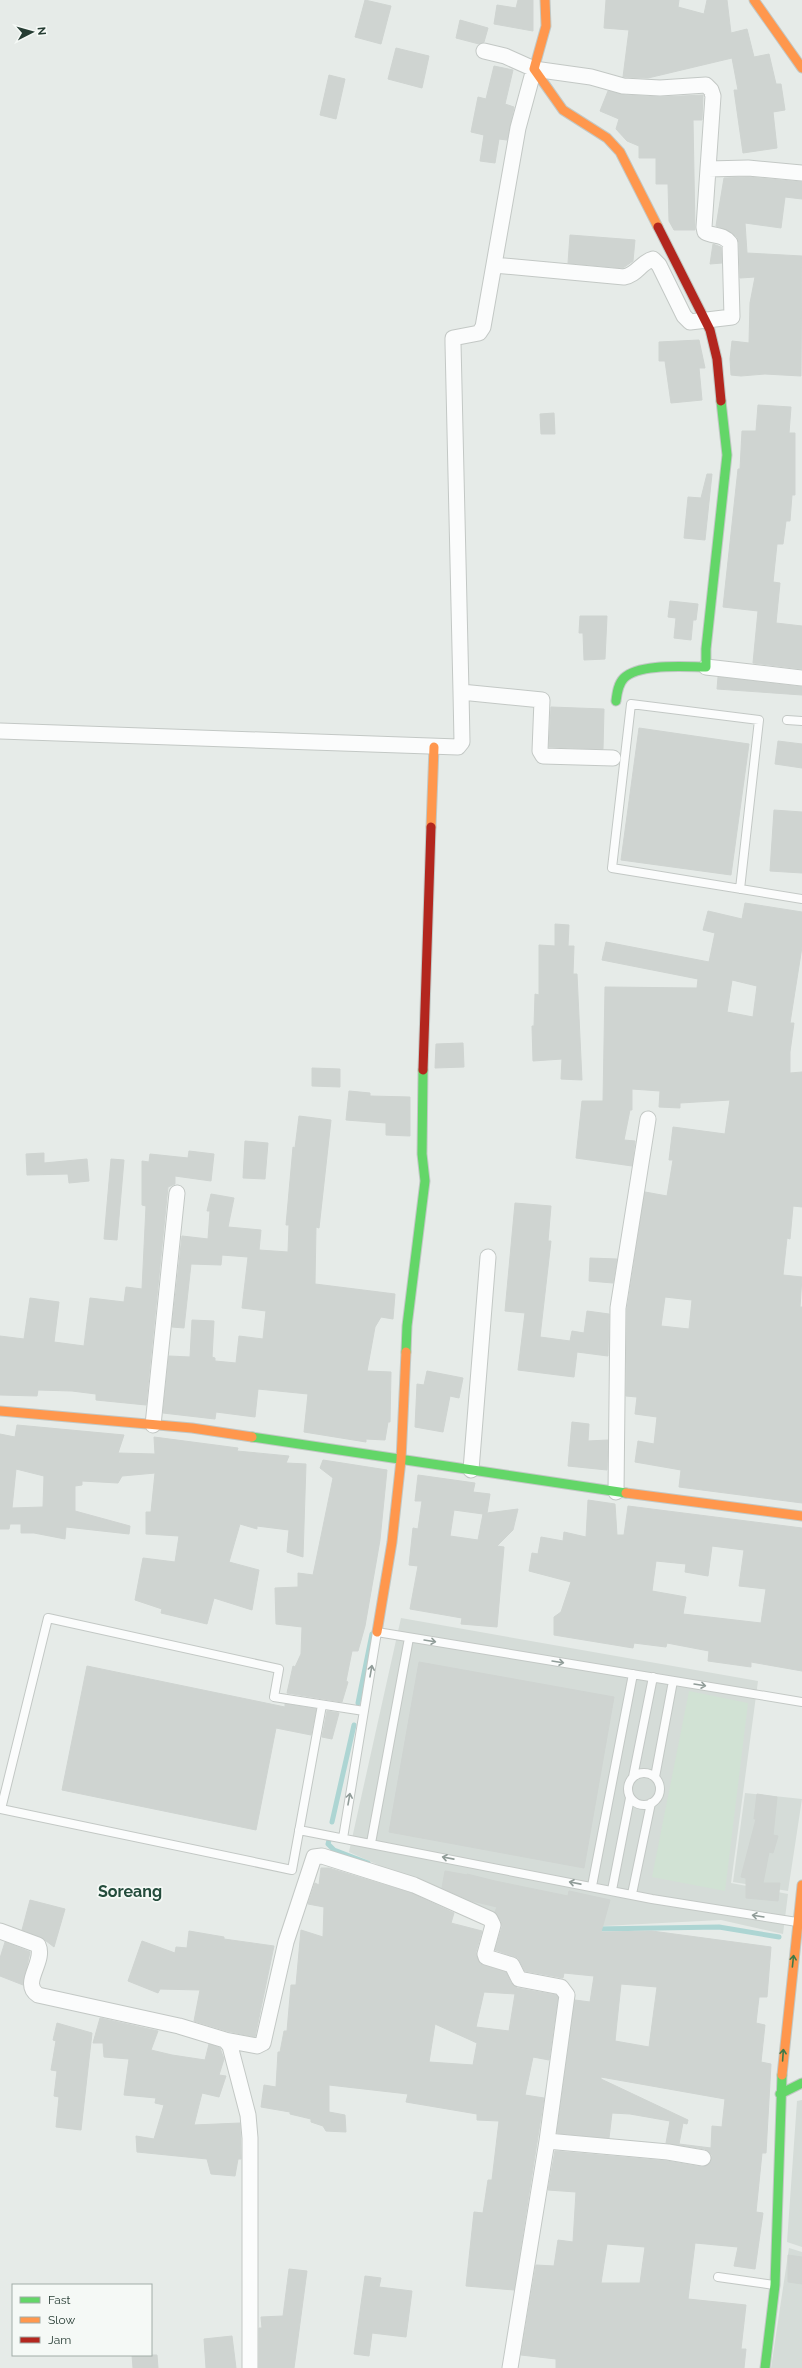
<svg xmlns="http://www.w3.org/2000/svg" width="802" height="2368" viewBox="0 0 802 2368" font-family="Raleway,sans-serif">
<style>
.built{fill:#d5dcd8}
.green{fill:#d1e2d4}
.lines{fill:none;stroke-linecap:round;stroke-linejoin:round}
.stream{stroke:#add5d3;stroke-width:5}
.building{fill:#cfd4d1;stroke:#cfd4d1;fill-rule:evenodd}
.lane-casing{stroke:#c3c8c5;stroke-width:10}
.street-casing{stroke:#c3c8c5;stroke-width:17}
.fast-casing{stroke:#c2c8c5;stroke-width:11}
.slow-casing{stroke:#c2c8c5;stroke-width:11}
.jam-casing{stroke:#c2c8c5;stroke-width:11}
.lane{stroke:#fbfcfc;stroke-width:8}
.street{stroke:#fbfcfc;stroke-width:15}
.fast{stroke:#63d668;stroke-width:9}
.slow{stroke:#ff974d;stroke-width:9}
.jam{stroke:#b3261e;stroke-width:9}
.oneway{stroke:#909c98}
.oneway2{stroke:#3e7a48}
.labels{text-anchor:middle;stroke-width:3.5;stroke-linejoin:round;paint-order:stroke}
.district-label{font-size:16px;font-weight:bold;fill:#244c3c;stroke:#f5f9f6}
</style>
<rect width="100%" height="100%" fill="#e6ebe8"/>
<path class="built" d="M401 1618 758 1681 731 1883 788 1894 783 1934 721 1920 524 1930 349 1852Z
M745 1793 802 1799 788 1891 733 1882Z
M802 2100V2247L787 2242 797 2101Z
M789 2248 802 2252V2368H771Z"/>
<path class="green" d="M689 1691 748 1703 725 1891 652 1877Z"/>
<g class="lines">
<path class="stream" d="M358 1703 372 1634
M332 1822 354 1725
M329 1840 328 1844 334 1850 368 1863
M596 1929 719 1927 779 1937"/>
</g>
<path class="building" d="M365 0 391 6 381 44 355 37Z
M518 0H533V31L494 24 497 5 516 8Z
M606 0H679L678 7 704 14 707 0H727L731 33 747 29 754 57 769 54 776 84H781L785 110 773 112 777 148 743 153 734 90H738L732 58 648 78 623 77 629 30 604 28Z
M460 20 488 28 484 42 479 44 456 38Z
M396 48 429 56 422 88 388 79Z
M494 66 513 70 505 104 514 107 507 140 499 139 495 163 480 161 484 135 471 132 478 97 486 99Z
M329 75 345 79 336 119 320 115Z
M608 91 625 95 660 97 703 95 702 120H693L695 230H674L669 221 668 184H656V158H639V146L627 141 616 129 619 119 600 111Z
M748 177 802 182V199L785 197 781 228 745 223 747 253 802 256 801 376 765 374 741 376 731 375 730 359 732 341 749 343 750 303 755 277 740 278 739 243 737 237 728 230 716 226 724 178Z
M570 235 635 240 633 261 623 268 568 263Z
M713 244 721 247 722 263 710 264Z
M699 340 705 368H699L702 400 671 403 665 361H659V342Z
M758 405 791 407 789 433H795V495H792L790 521H786L783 544H777L773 582 780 583 776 623 802 626V669L753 663 758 611 723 607 738 469H740L742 431H756Z
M554 413 555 434H541L540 414Z
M707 474H712L705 540 684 538 688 497 701 498Z
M670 601 698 604 696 620H693L691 640 674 638 676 618 668 617Z
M580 616H607L605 659 584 660 583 633H579Z
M718 677 802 687V695L717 689Z
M551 707 604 709 603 749 549 747Z
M639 728 749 744 731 875 621 860Z
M778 741 802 744V768L775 764Z
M774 810 802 812V873L770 871Z
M745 903 802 912V947L790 1023H794L790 1052V1073L802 1072V1207L793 1206 790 1239 787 1238 783 1275 802 1277 800 1307H802V1503L679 1487 681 1470 635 1462 638 1441 654 1444 657 1417 635 1414 637 1397 626 1396 627 1309 645 1192 667 1196 673 1160H669L673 1127 725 1134 730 1100 680 1103V1108L659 1107 660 1091 632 1089V1110H630L624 1140 635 1141 632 1166 576 1158 582 1101H603L605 987 697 988 698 979 602 960 606 942 709 962 715 933 703 930 708 911 742 919ZM732 980 757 986 753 1017 727 1012ZM665 1297 692 1300 689 1329 661 1326Z
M555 924 569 925 568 946H574L573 974H577L582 1080 561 1079 562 1059 533 1061 532 1026H534L535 994 539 995V945L555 946Z
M463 1043 464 1067 435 1068 436 1044Z
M312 1068 340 1069V1087L312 1086Z
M349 1091 370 1093V1096L410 1097V1136L386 1135V1123L346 1120Z
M299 1116 331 1120 319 1228 316 1227 315 1284 395 1294 393 1319 381 1317 375 1327 367 1371 391 1372 390 1422H388L385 1440 366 1439V1442L304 1432 308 1394 258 1389 255 1417 216 1412 215 1419 163 1413 169 1356 190 1357 192 1320 214 1321 212 1357 215 1358V1361L236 1363 239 1336 263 1339 266 1311 242 1308 248 1257 222 1255 221 1265 191 1264 184 1328 172 1327 182 1236 208 1239 210 1211H207L211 1194 234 1198 228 1227 261 1230 259 1250 288 1252 289 1225H286L293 1147 295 1148Z
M245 1141 268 1143 265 1179 243 1178Z
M189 1151 214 1154 211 1181 175 1176V1184L168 1187 146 1405 96 1400V1394L72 1391 38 1390 37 1396 0 1395V1336L24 1339 30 1298 59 1302 54 1342 84 1346 90 1298 124 1302 126 1287 142 1289 146 1206 142 1205V1161L149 1162 150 1154 188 1158Z
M44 1153V1163L87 1159 89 1181 69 1183 68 1174 27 1175 26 1154Z
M111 1159 124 1160 117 1240 104 1239Z
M515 1203 551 1206 548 1241H551L540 1337 570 1341 572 1331 584 1333 587 1311 609 1314 608 1356 577 1352 574 1377 518 1370 525 1313 505 1311Z
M590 1258 617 1259 613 1283 589 1281Z
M427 1371 463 1378 459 1398 450 1396 443 1432 415 1427 417 1384 424 1385Z
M572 1422 589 1424 588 1441 608 1440 607 1470 568 1466Z
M17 1425 124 1435 118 1453 155 1454 154 1437 238 1448 237 1451 289 1456 286 1463 306 1464 303 1557 287 1552 289 1530 257 1526V1529L240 1524 229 1562 259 1570 252 1610 214 1598 207 1624 161 1613 162 1609 135 1600 143 1558 175 1562 179 1536 146 1534V1512H151L155 1473 122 1476 118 1483 82 1481V1485L75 1486V1511L130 1526 129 1534 66 1527 65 1539 34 1533H21V1524H10L9 1529H0V1434L15 1437ZM16 1469 44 1476 43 1507 12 1508Z
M323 1460 387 1470 380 1540 365 1626 358 1651H352L346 1681 348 1682 342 1702 287 1693 293 1666 295 1667 301 1654 302 1627 276 1624 275 1588 298 1587V1573L313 1575 333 1478 320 1468Z
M418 1475 475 1483 473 1492 490 1494 487 1513 518 1509 513 1530 497 1546 504 1547 497 1627 461 1624 462 1618 410 1609 418 1566 409 1565 413 1528 418 1529 422 1501H415ZM454 1510 483 1514 478 1540 450 1536Z
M588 1500 615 1504 617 1535H624L628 1506 802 1528V1671L751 1662V1667L708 1661 709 1651 667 1643 666 1647 634 1643 633 1648 554 1635V1617L561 1612 571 1582 529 1571 532 1553 538 1554 541 1537 563 1541 564 1532 586 1537ZM712 1546 744 1550 739 1586 766 1589 761 1623 683 1614 686 1597 652 1591 656 1561 686 1564 685 1572 708 1576Z
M419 1662 614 1697 584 1868 389 1832Z
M87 1666 285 1707V1704L316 1709 311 1735 276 1728 256 1830 62 1790Z
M327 1711 339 1713 332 1739 322 1737Z
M757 1794 777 1797 773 1835 778 1836 773 1853 769 1852 763 1883H780L778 1901 746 1898V1878L741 1877 756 1819H754Z
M321 1868H329L411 1893 454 1913 451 1923 482 1931 476 1952 480 1964 506 1972 511 1983 517 1988 556 1995 558 1997 549 2060 533 2057 525 2095 544 2098 514 2290 466 2286 474 2212 483 2213 488 2180H492L499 2121 477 2120V2114L406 2102 408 2094 329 2085V2112L345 2115 346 2132 326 2131 323 2126 311 2122V2119L290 2114V2112L261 2107 264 2085 276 2087 278 2052H280L284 2031H287L291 1985H296L301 1930 323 1937 324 1907 308 1904 315 1883 319 1885ZM484 1992 515 1994 509 2031 476 2027ZM435 2024 477 2043 473 2065 429 2062Z
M445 1871 467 1875V1874L495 1881 568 1896 569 1891 610 1900 601 1932 652 1931 771 1947 767 1997H759L756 2023 765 2025 761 2062 771 2064 766 2153H762L756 2212 763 2213 755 2269 734 2266 738 2247 695 2243 688 2299 746 2305 741 2349H746L744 2368H556V2359L521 2355 536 2265 554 2266 558 2240 573 2242 576 2192 548 2190 555 2151 667 2161 702 2167 710 2163 712 2155 705 2149 666 2143 670 2121 630 2114 612 2113 609 2138 557 2133 575 2000 590 2002 594 1976 564 1973 563 1978 525 1971 518 1958 495 1950 502 1927 501 1921 495 1912 497 1907 472 1901 442 1888ZM621 1984 657 1987 649 2047 615 2041ZM601 2077 725 2099 722 2127 712 2126 711 2148 679 2144 683 2123 687 2124 688 2120 601 2079ZM607 2244 645 2247 640 2283H601Z
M30 1900 65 1909 54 1947 41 1937 22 1930Z
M189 1931 224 1937V1939L274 1946 255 2037 227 2031 194 2021 200 1990 160 1989 158 1993 128 1981 142 1941 175 1953 176 1947 187 1948Z
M5 1942 30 1952 23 1985 0 1976V1958Z
M100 2018 158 2031 151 2050 172 2055 205 2060 209 2044 220 2048 224 2059 219 2075 226 2076 219 2097 202 2093 194 2125 240 2123 241 2159H238L235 2176 211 2174 207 2159 137 2152 136 2136 154 2139 164 2105 155 2103 156 2098 124 2095 129 2059 104 2057 103 2043H93Z
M57 2023 92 2033 81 2130 56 2127 59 2097 54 2096 57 2071 51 2070 56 2041 53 2040Z
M788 2255 802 2257V2284L788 2282Z
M289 2269 307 2271 294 2368H259V2328H262L261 2317 283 2316Z
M365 2276 381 2278 379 2287 412 2291 406 2337 372 2333 369 2356 354 2354Z
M232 2336 236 2368H206L204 2339Z
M132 2355H157L158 2368H133Z"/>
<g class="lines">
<defs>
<path id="lane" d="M787 720 802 721
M740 889 759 720 631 704 612 868 802 899
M322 1705 292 1870 1 1809 48 1618 279 1669 274 1697 364 1711
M628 1789a16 16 0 1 1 32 0a16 16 0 1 1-32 0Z
M633 1777 653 1677
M655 1777 673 1681
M299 1830 652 1899 797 1922
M343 1838 377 1632 802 1702
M371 1843 409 1638
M592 1886 633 1674
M612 1890 630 1798
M632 1894 651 1803
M718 2277 774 2285"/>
<path id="street" d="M484 51 505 56 534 69 591 77 623 86 660 88 706 85 711 90 713 96 704 227 705 232C714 237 722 233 730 243L732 317 690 322 684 316 659 265 653 259C641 262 637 275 624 277L494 265
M708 169 748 168 802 173
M706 667 802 678
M461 692 453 343V338L479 333 483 327 518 128 534 69
M0 731 458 747 462 742 461 692 542 700 540 751 543 756 613 758
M153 1425 177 1193
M471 1470 488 1257
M616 1492 618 1308 648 1119
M0 1931 38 1945C46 1962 20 1983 38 1995L179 2026 225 2040 230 2046 248 2115 250 2138V2368
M225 2040 257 2046 263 2043 286 1942 314 1857 322 1856 414 1885 490 1919 493 1925 485 1954 486 1957 512 1965 519 1979 561 1987 567 1995 547 2141
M510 2368 547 2141 668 2152 703 2158"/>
<path id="fast" d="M616 701C617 693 618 684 624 678 639 663 686 667 706 667V649L727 455 721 401
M406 1352 407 1326 425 1181 422 1154 423 1070
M252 1437 626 1493
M780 2094 802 2083
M765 2368 775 2285 782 2075"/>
<path id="slow" d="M545 0 546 26 534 69 563 110 607 138 620 152 658 227
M754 0 802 68
M431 827 434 747
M0 1411 192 1428 252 1437
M626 1493 802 1516
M377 1632 392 1542 401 1460 406 1352
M782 2075 802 1885"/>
<path id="jam" d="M658 227 710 330 717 359 721 401
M423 1070 431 827"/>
</defs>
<use href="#lane" class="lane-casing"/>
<use href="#street" class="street-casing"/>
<use href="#fast" class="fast-casing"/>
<use href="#slow" class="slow-casing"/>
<use href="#jam" class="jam-casing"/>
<use href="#lane" class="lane"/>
<use href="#street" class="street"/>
<use href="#fast" class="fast"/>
<use href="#slow" class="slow"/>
<use href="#jam" class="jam"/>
</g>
<defs><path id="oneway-shaft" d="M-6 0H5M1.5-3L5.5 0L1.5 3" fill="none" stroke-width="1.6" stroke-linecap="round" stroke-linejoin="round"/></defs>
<g class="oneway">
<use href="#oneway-shaft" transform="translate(430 1641) rotate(9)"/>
<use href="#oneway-shaft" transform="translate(558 1662) rotate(9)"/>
<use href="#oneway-shaft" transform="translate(371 1671) rotate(-80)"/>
<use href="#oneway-shaft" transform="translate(700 1685) rotate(9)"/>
<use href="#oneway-shaft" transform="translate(349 1799) rotate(-80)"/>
<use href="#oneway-shaft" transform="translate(448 1858) rotate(-169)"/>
<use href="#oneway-shaft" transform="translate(575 1883) rotate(-169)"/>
<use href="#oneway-shaft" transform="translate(758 1916) rotate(-171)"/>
</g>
<g class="oneway2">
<use href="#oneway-shaft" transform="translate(793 1961) rotate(-84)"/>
<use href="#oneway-shaft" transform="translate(783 2055) rotate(-86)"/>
</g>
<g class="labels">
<g class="district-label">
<text x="130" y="1897">Soreang</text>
</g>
</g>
<rect x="12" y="2284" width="140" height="72" fill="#f5f9f6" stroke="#a2ada8"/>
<rect x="20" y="2297" width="20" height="6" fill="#63d668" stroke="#a2ada8"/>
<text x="48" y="2304" font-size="12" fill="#263c33">Fast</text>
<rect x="20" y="2317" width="20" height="6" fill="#ff974d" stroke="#a2ada8"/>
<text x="48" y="2324" font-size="12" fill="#263c33">Slow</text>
<rect x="20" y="2337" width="20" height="6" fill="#b3261e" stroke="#a2ada8"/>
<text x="48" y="2344" font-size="12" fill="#263c33">Jam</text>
<g transform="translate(32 32) rotate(84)" stroke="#f5f9f6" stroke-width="3" paint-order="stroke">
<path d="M0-3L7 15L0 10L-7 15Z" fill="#263c33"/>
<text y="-6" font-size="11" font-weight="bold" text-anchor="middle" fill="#263c33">N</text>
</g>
</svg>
